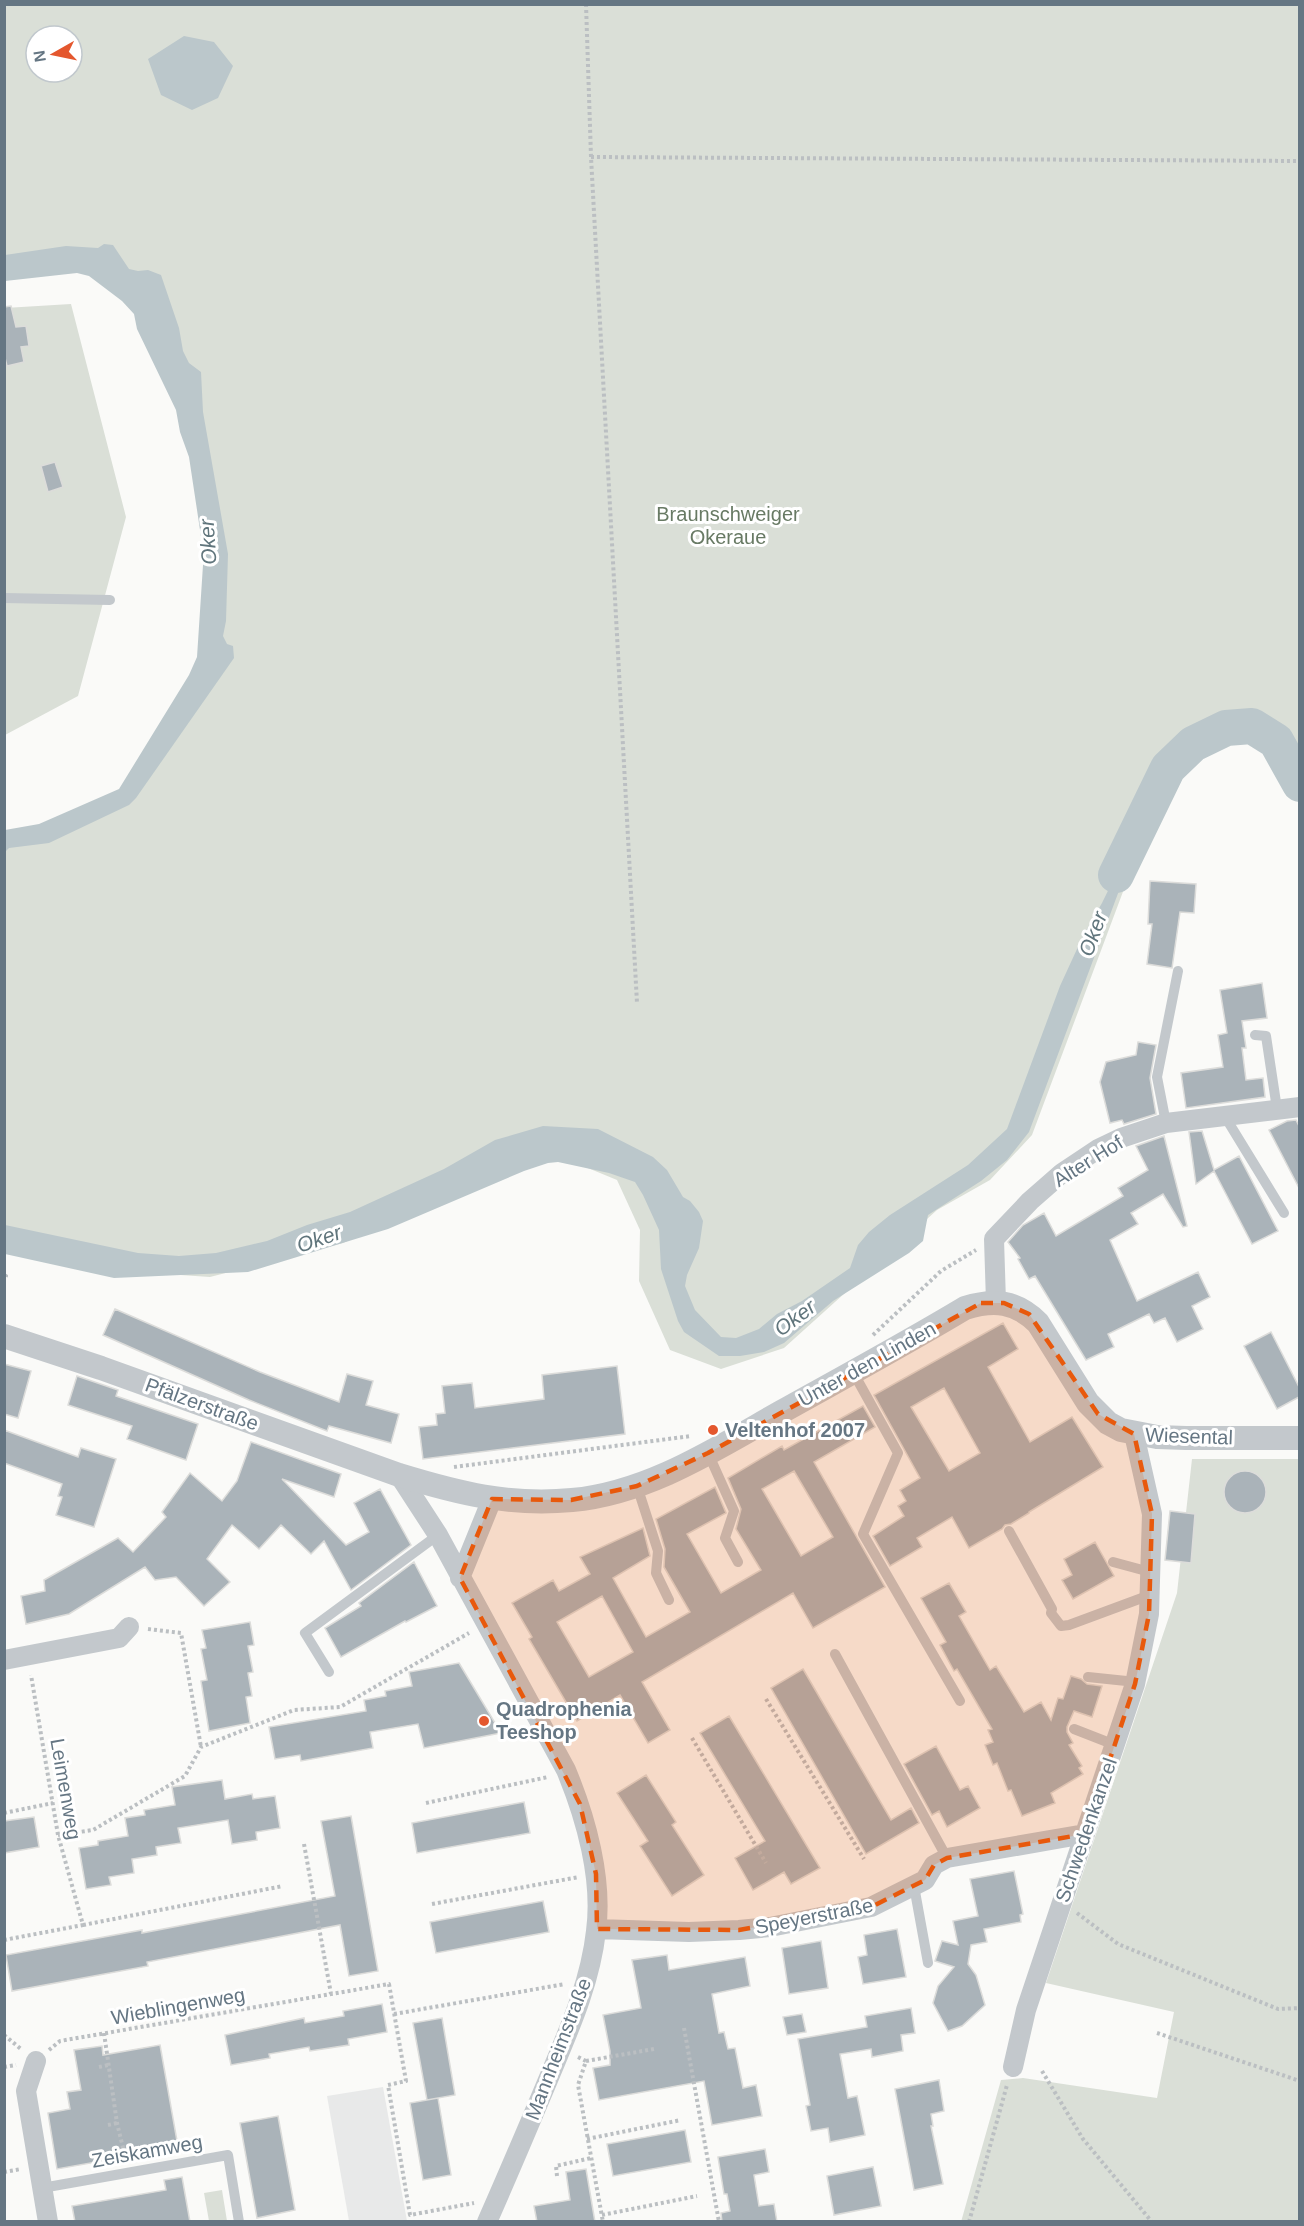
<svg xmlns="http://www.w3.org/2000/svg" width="1304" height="2226" viewBox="0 0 1304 2226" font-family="Helvetica,sans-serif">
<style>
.built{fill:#e8e9e9}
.green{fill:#dadfd7;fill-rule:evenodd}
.water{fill:#bbc7cb}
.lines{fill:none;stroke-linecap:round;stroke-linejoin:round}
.river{stroke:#bbc7cb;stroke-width:36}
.building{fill:#aab3b9;stroke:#dcdcda;stroke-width:1.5;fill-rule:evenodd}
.path{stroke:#bbbfc2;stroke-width:4;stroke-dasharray:3 3;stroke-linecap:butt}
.service{stroke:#c3c8cc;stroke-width:10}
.minor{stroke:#c3c8cc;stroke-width:20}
.tertiary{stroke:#c3c8cc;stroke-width:24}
.marked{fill:#e8590c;fill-opacity:0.2;stroke:#e8590c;stroke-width:4.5;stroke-dasharray:12 8;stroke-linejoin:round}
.poi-dot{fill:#e4572e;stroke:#fff;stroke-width:2}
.labels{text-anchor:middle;stroke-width:6;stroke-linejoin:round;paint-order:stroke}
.park-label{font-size:20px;fill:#687a64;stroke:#fff}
.street-label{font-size:20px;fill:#657683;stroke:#fff}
.poi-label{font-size:20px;font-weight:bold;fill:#657683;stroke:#fff;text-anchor:start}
.water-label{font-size:21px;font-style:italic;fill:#60757c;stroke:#fff}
</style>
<rect width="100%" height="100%" fill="#fafaf8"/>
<path class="built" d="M383 2087 407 2221H349L327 2096Z"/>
<path class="green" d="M4 5H1299V791L1273 747 1252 733 1199 747 1124 889 1032 1135 990 1180 937 1210 784 1348 721 1369 670 1350 639 1281 640 1230 617 1180 549 1152 343 1243 210 1277 136 1272 5 1253V834L40 829 120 793 202 663 209 545 186 422 141 306 88 263 5 279ZM36 36H72V72H36Z
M71 304 126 517 78 696 5 735V308Z
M1192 1459H1299V2221L961 2222 1001 2080 1023 2078 1157 2098 1174 2012 1046 1983 1177 1593Z
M222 2190 227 2221H209L204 2193Z"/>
<path class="water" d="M184 36 214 42 233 66 218 98 192 110 161 95 148 59Z
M104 244 113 245 129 269 138 271 148 270 161 275 179 328 183 351 189 363 201 372 203 412 228 554 226 621 223 636 227 644 233 646 234 658 136 798 129 805 49 843 9 848 5 852V830L39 824 119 789 189 675 197 657 203 565 202 543 189 457 180 432 176 410 137 329 134 314 122 301 89 276 77 273 5 281V255L66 246 98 248Z
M1168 768 1120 888 1029 1132 1007 1160 981 1181 928 1215 923 1241 909 1253 833 1301 784 1343 764 1352 740 1356H719L684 1332 678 1321 661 1269 659 1230 643 1195 635 1182 609 1173 558 1162 548 1163 524 1171 388 1229 248 1272 114 1278 5 1254V1225L138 1253 179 1256 216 1253 267 1241 307 1225 350 1212 444 1169 495 1140 543 1126 598 1129 653 1157 667 1170 683 1197 690 1201 699 1212 703 1221 699 1248 687 1275 685 1286 695 1310 721 1337 736 1338 759 1329 777 1314 802 1301 850 1268 858 1245 869 1232 890 1215 968 1165 1007 1129 1060 986 1083 936 1102 903Z"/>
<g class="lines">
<path class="river" d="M1116 875 1168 768 1193 744 1226 728 1252 726 1276 741 1300 784"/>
</g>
<path class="building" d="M11 306 16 327 26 326 29 346 21 347 24 362 7 366 4 354V307Z
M55 462 63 487 48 492 41 466Z
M1150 881 1196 884 1194 913 1180 912 1172 968 1147 964 1152 924H1148Z
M1262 983 1267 1018 1242 1021 1246 1048H1242L1246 1080 1263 1078 1265 1097 1186 1108 1181 1073 1223 1067 1218 1035 1227 1033 1220 990Z
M1138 1042 1156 1045 1150 1078 1156 1114 1124 1124 1122 1120 1110 1123 1100 1082 1106 1062 1136 1055Z
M1296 1120 1299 1126V1188L1269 1130 1287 1121Z
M1202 1131 1214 1170 1239 1156 1278 1231 1252 1244 1214 1171 1196 1184 1189 1132Z
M1164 1136 1187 1226 1183 1227 1163 1194 1131 1213 1138 1224 1110 1240 1137 1301 1198 1272 1210 1297 1192 1306 1203 1329 1177 1342 1165 1318 1154 1323 1149 1314 1108 1334 1114 1347 1086 1360 1035 1276 1029 1279 1018 1259 1020 1258 1008 1242 1023 1225 1044 1213 1056 1236 1123 1196 1118 1188 1148 1170 1136 1146Z
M115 1309 260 1372 339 1402 347 1374 373 1381 366 1405 399 1414 391 1443 329 1426 327 1431 249 1400 103 1335Z
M1003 1323 1018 1349 988 1367 1030 1442 1072 1417 1103 1467 1029 1512V1513L1011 1524 1005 1525 1002 1529 969 1548 952 1517 917 1538 922 1547 890 1566 873 1536 904 1516 898 1506 906 1501 900 1490 920 1478 874 1395ZM944 1388 980 1453 949 1471 911 1407Z
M1271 1332 1299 1387V1397L1277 1409 1244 1346Z
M4 1364 31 1371 18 1418 4 1414Z
M617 1366 625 1434 423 1459 419 1427 437 1425 436 1414 445 1413 442 1386 472 1383 475 1408 544 1399 542 1375Z
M77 1376 118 1390 116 1396 198 1424 186 1460 127 1439 132 1426 68 1405Z
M863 1406 875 1427 814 1462 885 1587 813 1628 793 1593 642 1682 670 1730 648 1743 620 1695 577 1721 529 1639 532 1637 512 1603 553 1580 559 1591 590 1574 580 1557 643 1528 650 1556 613 1578 646 1637 690 1612 664 1567 665 1549 656 1519 715 1487 726 1513 687 1534 721 1593 761 1570 736 1529 741 1509 728 1478 782 1446 784 1450ZM794 1471 833 1537 801 1556 762 1489ZM602 1596 633 1652 589 1677 557 1622Z
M4 1430 78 1457 81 1448 116 1459 94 1527 56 1515 62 1497 58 1496 62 1484 4 1463Z
M251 1442 341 1474 334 1497 282 1479 346 1545 369 1532 354 1503 380 1489 411 1545 351 1590 324 1541 311 1554 281 1525 259 1549 232 1525 207 1559 230 1582 204 1606 176 1577 155 1580 145 1567 69 1614 26 1624 21 1596 45 1591 44 1580 118 1538 133 1552 166 1517 162 1512 190 1473 222 1501 237 1481Z
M1224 1492a21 21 0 1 1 42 0a21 21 0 1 1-42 0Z
M1170 1511 1195 1514 1191 1563 1165 1560Z
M1095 1542 1114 1576 1073 1599 1062 1580 1072 1575 1064 1559Z
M414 1562 437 1606 406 1622 405 1621 341 1657 325 1628 361 1606 359 1603Z
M949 1583 966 1612 959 1616 990 1670 996 1666 1024 1712 1041 1702 1051 1720 1058 1698 1063 1699 1071 1676 1081 1679 1087 1684 1102 1686 1092 1717 1074 1711 1067 1727V1732L1073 1743 1069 1745 1082 1766 1079 1768 1083 1774 1051 1793 1055 1803 1022 1816 1011 1790 1008 1791 997 1763 993 1765 985 1745 993 1742 988 1730 992 1729 957 1669 954 1671 940 1645 946 1642 921 1598Z
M250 1622 254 1645 248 1646 253 1672 248 1673 252 1696 246 1697 250 1723 209 1731 201 1681 207 1680 201 1649 206 1648 202 1630Z
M459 1663 501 1733 424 1748 418 1724 370 1732 373 1748 301 1761 300 1755 275 1759 269 1727 366 1711 364 1700 386 1696 385 1691 412 1686 409 1672Z
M803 1669 891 1820 911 1808 919 1823 866 1854 771 1688Z
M729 1716 820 1868 791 1884 784 1872 753 1890 735 1858 765 1841 700 1733Z
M936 1746 960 1790 968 1786 980 1808 947 1827 939 1811 932 1815 904 1764Z
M646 1775 676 1822 672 1825 704 1875 672 1896 640 1846 648 1841 617 1793Z
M222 1780 225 1799 252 1794 253 1799 275 1796 280 1828 256 1832 257 1840 232 1844 228 1820 178 1828 181 1843 156 1847 157 1855 132 1859 134 1873 109 1877 111 1885 86 1889 79 1848 98 1845V1841L128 1836 125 1818 145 1815 144 1810 175 1805 172 1787Z
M524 1802 530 1833 417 1853 412 1823Z
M351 1816 378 1971 349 1976 340 1925 147 1962 148 1966 12 1991 6 1955 142 1930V1933L335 1896 321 1821Z
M34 1817 39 1847 4 1853V1821Z
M1014 1871 1023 1914 1020 1915 1021 1922 984 1929 987 1942 971 1945 968 1964 976 1975 985 2005 962 2026 948 2031 933 2003 938 1986 954 1967 935 1961 942 1941 958 1945 953 1921 978 1916 970 1879Z
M543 1901 549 1932 436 1953 430 1922Z
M897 1929 906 1977 863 1984 858 1957 867 1955 864 1935Z
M821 1941 828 1988 789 1994 782 1948Z
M667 1955 669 1970 745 1957 750 1986 712 1994 719 2033 724 2032 728 2049 735 2048 743 2088 756 2085 762 2116 712 2125 704 2081 599 2100 593 2068 610 2065V2051L603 2015 641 2008 632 1960Z
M382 2004 387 2032 348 2039 349 2045 310 2051 309 2047 269 2054 270 2058 231 2065 225 2035 304 2018 305 2023 344 2016 343 2011Z
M911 2008 915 2033 901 2035 903 2051 872 2057 871 2049 840 2054 848 2098 857 2096 865 2135 830 2142 828 2128 811 2131 806 2106 810 2105 798 2039 867 2027 865 2016Z
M802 2014 806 2032 787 2035 783 2017Z
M442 2018 455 2095 427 2100 413 2023Z
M160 2045 177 2141 118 2151 119 2158 57 2169 48 2113 70 2109 67 2092 81 2090 74 2050 102 2046 103 2055Z
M939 2080 944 2111 931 2114 933 2126H931L943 2184 914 2190 895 2089Z
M438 2098 451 2175 423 2180 410 2103Z
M278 2116 295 2210 257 2218 240 2123Z
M685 2130 691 2162 613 2176 607 2144Z
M765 2149 769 2172 754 2175 759 2206 774 2204 777 2222H722L721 2213 730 2211 727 2194H724L718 2157Z
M873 2167 881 2206 834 2215 827 2176Z
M586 2169 595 2222H537L534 2206 570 2200 566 2172Z
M182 2177 190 2222H75L72 2206 166 2190 164 2180Z"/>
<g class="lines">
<path class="path" d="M586 4 591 157 637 1003
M591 157 1300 161
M4 1275 6 1276 4 1280
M873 1335 941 1271 976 1250
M454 1467 691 1436
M148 1629 181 1633 201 1747
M766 1699 864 1859
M692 1738 766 1863
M426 1803 548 1777
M4 1813 53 1803
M58 1835 93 1830 185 1776 201 1747 294 1710 340 1707 469 1633
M304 1844 331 1994
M432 1904 579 1877
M1077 1913 1118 1944 1278 2009 1300 2008
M83 1925 283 1886
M4 1940 83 1925 58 1835 31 1675
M394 2014 565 1984
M684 2028 719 2222
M104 2033 117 2123 126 2160
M1157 2033 1300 2081
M4 2035 21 2049
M49 2050 60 2041 389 1984 406 2081 388 2085 410 2215 474 2203
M578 2057 586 2061 578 2085 603 2222
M586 2061 654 2049
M4 2067 16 2065
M99 2067 108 2065
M1042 2071 1083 2139 1152 2222
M108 2125 117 2123
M587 2139 681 2120
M4 2172 21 2169
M557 2176 556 2166 591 2158
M602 2215 697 2196
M969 2222 1007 2085"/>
<path class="service" d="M4 598 110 600
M1255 1035 1266 1036 1277 1109
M1224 1115 1284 1213
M1166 1123 1157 1077 1178 971
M853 1372 898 1453 863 1534 960 1701
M708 1453 734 1511 725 1538 738 1562
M637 1486 658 1551 656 1573 669 1600
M1009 1531 1052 1609 1051 1613 1061 1626 1069 1625 1150 1595
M1113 1562 1150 1572
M835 1654 947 1858
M329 1672 305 1633 438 1535
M1088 1677 1136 1682
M1074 1729 1115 1745
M914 1886 928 1963
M42 2188 228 2155 239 2222"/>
<path class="minor" d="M996 1302 994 1239 1030 1201 1062 1173 1098 1149 1121 1138 1166 1123 1300 1107
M399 1475 438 1535 566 1770C586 1818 603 1879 596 1931 590 1986 566 2036 545 2087 526 2132 507 2177 487 2222
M460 1578 492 1499
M4 1660 119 1638 129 1627
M597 1929 689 1932 739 1930 770 1927 871 1907 925 1880 934 1865 947 1858 1085 1834
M36 2061 26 2091 48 2222
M1013 2067 1026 2010 1135 1684 1149 1614 1152 1514 1134 1434"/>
<path class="tertiary" d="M4 1336 101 1368 399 1475C458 1493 509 1506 572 1500 649 1493 717 1448 783 1411 844 1377 905 1344 965 1308 994 1299 1016 1301 1038 1323L1088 1403 1108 1423 1121 1430 1157 1437 1186 1438H1300"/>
</g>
<path class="marked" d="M981 1303H1004L1029 1314 1098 1414 1134 1434 1152 1514 1149 1614 1135 1684 1085 1834 947 1858 934 1865 925 1880 871 1907 739 1930 597 1929 596 1874 580 1804 460 1578 492 1499 571 1500 637 1486 708 1453Z"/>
<g class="poi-dot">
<circle cx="713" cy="1430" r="6"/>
<circle cx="484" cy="1721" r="6"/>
</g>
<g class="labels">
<g class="park-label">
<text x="728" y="521">Braunschweiger<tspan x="728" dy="23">Okeraue</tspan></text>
</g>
<g class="street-label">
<text transform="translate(1088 1161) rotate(-32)" y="7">Alter Hof</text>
<text transform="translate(867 1364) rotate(-29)" y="7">Unter den Linden</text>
<text transform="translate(202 1404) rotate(20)" y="7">Pfälzerstraße</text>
<text transform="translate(1189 1436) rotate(2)" y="7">Wiesental</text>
<text transform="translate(66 1789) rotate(80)" y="7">Leimenweg</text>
<text transform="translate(1086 1830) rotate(-71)" y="7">Schwedenkanzel</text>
<text transform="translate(814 1916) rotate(-11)" y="7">Speyerstraße</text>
<text transform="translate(178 2006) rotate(-10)" y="7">Wieblingenweg</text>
<text transform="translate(558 2049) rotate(-69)" y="7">Mannheimstraße</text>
<text transform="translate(147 2151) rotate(-10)" y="7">Zeiskamweg</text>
</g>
<g class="poi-label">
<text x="725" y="1437">Veltenhof 2007</text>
<text x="496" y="1716">Quadrophenia<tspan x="496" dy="23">Teeshop</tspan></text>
</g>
<g class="water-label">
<text transform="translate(208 542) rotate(-94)" y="7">Oker</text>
<text transform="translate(1093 934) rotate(-70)" y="7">Oker</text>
<text transform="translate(319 1239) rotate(-19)" y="7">Oker</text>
<text transform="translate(795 1318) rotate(-37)" y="7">Oker</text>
</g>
</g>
<rect width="1304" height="2226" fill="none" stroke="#657683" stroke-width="12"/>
<g transform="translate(54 54) rotate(261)"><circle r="28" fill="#ffffff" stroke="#c1c8cd" stroke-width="1.5"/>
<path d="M0-4.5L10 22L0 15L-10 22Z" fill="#e4572e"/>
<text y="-9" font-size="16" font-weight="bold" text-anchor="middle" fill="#657683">N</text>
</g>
</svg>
